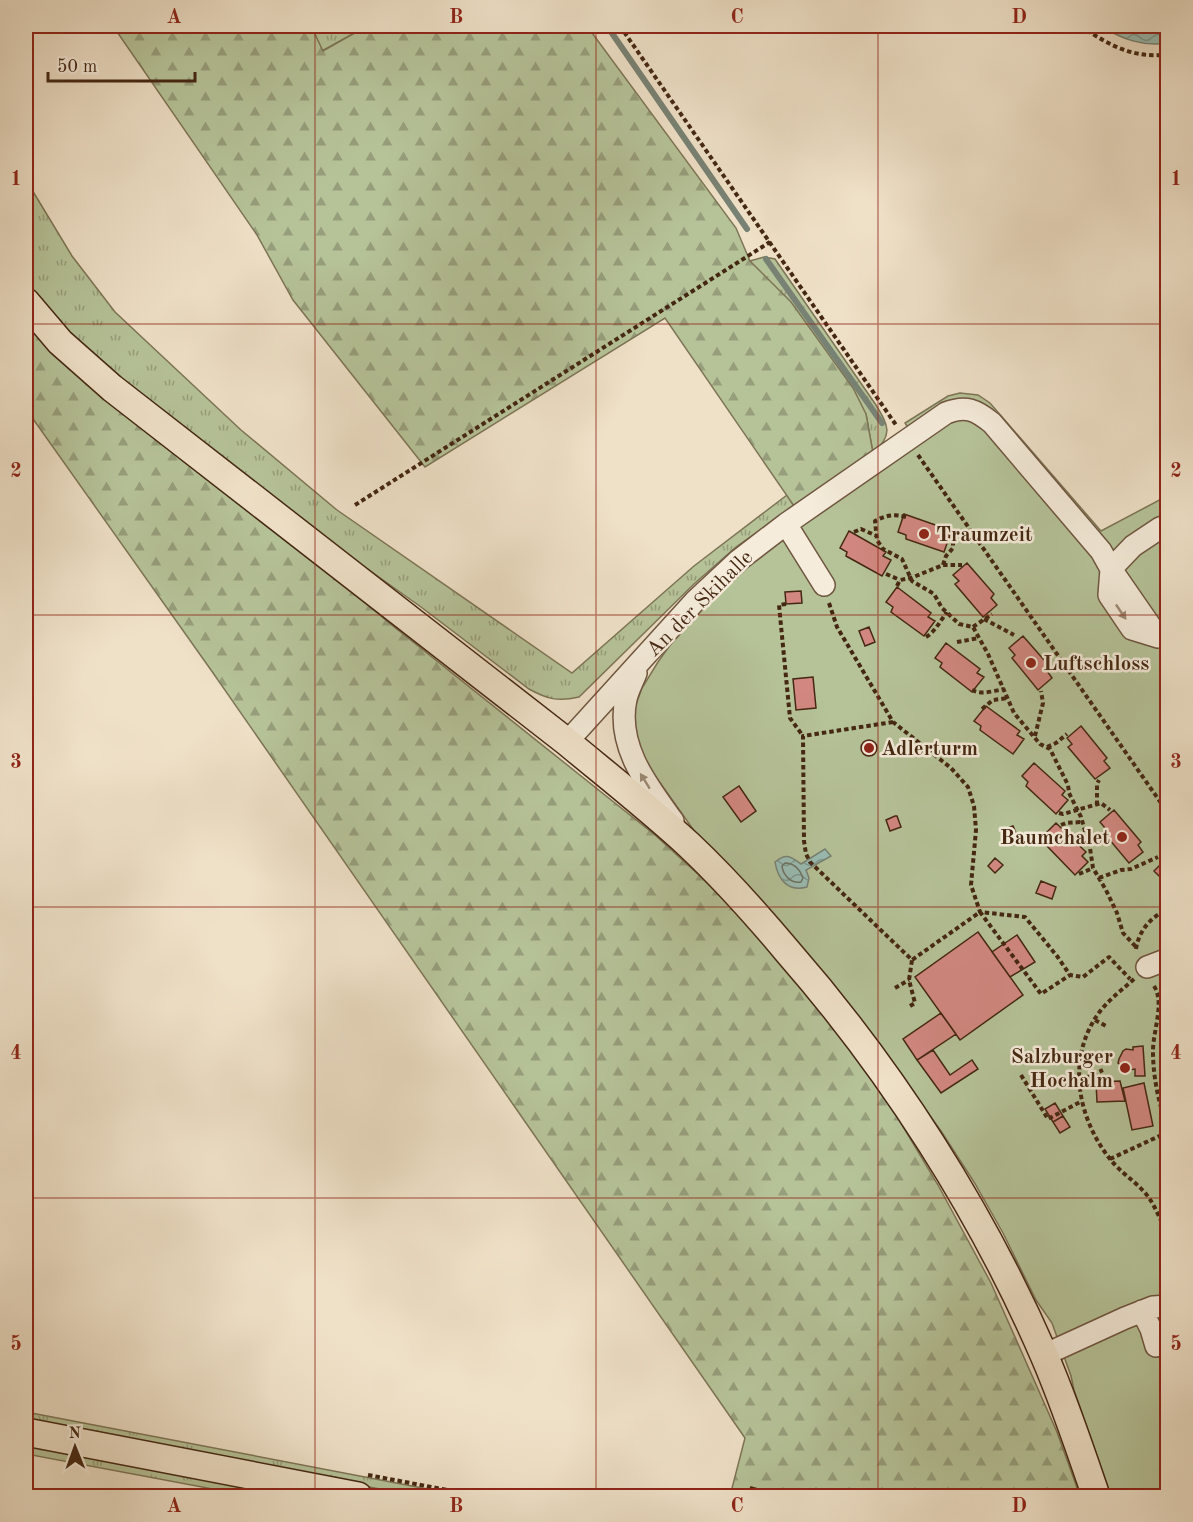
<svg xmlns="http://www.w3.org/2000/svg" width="1193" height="1522" viewBox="0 0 1193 1522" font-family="'Old Standard TT',serif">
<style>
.grass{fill:url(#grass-tufts);stroke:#7d7556;stroke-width:1.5}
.forest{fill:url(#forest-firs);stroke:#7d7556;stroke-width:1.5}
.garden{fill:#b6c399;stroke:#7d7556;stroke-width:1.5}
.water{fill:url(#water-waves);stroke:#788274;stroke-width:1.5}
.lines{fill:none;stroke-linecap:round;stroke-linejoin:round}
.shore{stroke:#6f7264;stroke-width:1.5}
.stream{stroke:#788274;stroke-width:6}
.building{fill:#d28881;stroke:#442712;stroke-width:1.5}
.minor-casing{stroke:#6f5640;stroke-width:24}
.major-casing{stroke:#442712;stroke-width:30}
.path{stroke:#442712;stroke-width:4;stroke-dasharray:4.5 3;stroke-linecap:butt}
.minor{stroke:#f5ecdb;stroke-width:21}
.major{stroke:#efe1c8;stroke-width:27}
.oneway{fill:#9c8a76}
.grid{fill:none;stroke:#8f2418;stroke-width:1.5;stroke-opacity:0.55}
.poi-dot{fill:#8f2418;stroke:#f5ecdb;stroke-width:2}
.labels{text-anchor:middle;stroke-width:5;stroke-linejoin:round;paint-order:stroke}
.poi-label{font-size:21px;font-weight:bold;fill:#442712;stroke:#f5ecdb;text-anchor:start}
.street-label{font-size:21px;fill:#442712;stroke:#f5ecdb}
.neatline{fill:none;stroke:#8f2418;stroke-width:2}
.grid-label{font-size:20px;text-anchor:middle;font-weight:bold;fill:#8f2418}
</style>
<defs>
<pattern id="grass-tufts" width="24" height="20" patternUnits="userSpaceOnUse" patternTransform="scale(1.5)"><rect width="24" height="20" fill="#b6c399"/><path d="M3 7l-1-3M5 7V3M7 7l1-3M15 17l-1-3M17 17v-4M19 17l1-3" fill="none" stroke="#969e7b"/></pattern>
<pattern id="forest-firs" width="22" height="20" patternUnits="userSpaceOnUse" patternTransform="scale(1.5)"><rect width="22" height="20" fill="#b6c399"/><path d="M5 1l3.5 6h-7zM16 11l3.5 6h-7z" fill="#969e7b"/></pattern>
<pattern id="water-waves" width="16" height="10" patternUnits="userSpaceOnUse" patternTransform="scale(1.5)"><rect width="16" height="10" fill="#9abeb5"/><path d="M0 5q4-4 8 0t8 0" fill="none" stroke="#7f9a92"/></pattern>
</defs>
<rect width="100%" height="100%" fill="#efe1c8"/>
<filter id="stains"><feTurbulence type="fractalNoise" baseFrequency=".00333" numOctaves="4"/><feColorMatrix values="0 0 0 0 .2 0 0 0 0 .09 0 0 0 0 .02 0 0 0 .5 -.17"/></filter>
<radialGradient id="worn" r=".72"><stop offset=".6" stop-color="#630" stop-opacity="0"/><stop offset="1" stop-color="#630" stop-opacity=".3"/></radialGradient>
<path class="grass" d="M311 26H367L322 51Z
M26 180 72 256 115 312 241 430 337 510 572 673 694 566 787 495 794 506 736 547 694 584 579 697C558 702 547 699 529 689L421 607 331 543 136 393 79 344 45 307 26 282Z
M764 257 775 259 876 405C888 425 894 435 873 453L866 414 750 261Z
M26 1412 464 1496H416L26 1421Z
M26 1443 305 1496H250L26 1454Z"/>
<path class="forest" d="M113 26H311L323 51 367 26H587L736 228 750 261 791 302 853 388 866 414 873 453 794 506 665 318 425 467 293 300 257 235Z
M26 321 393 626 655 835 700 876 747 923 800 984 883 1093 938 1185 991 1283 1057 1432 1080 1496H730L745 1438 211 670 26 409Z"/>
<path class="garden" d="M960 393 978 395 990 403 1101 531 1167 496V1496H1111L1074 1390 1071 1376 1052 1323 1036 1300 1003 1233 974 1182 941 1131 869 1031 700 839 646 763 636 741 634 722 635 707 642 688 658 662 685 624 745 566 919 444 905 423 948 396Z"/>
<path class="water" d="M1101 26H1167V43C1143 47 1122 39 1101 26Z
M825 849 831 856 806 870 809 878 807 887C788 892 778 880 775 862 786 853 790 856 801 864Z"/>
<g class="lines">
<path class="shore" d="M785 863C795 863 800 870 803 878L801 882C791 884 783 875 782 866Z"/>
<path class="stream" d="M607 26 747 229
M766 259 882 423"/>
</g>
<path class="building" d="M904 514 944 528 942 532 950 535 944 552 906 539V535L898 532Z
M849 531 886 552 883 556 891 560 882 576 846 556 847 552 840 548Z
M967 563 994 594 991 598 997 605 983 617 955 584 959 581 953 575Z
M897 587 931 613 928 617 935 621 924 636 891 612 893 607 886 602Z
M801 591 802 603 786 604 785 592Z
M869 627 875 642 865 646 859 631Z
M1023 636 1051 668 1047 671 1052 678 1038 690 1012 658 1015 655 1009 648Z
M946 643 980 669 977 673 984 677 972 692 940 667 942 663 935 658Z
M813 677 816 708 796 710 793 679Z
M986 706 1020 731 1017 735 1024 739 1013 754 980 730 981 726 974 721Z
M1081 726 1107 758 1104 761 1110 768 1095 779 1068 747 1072 744 1067 738Z
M861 748a8 8 0 1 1 16 0a8 8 0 1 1-16 0Z
M1034 763 1065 791 1062 795 1068 800 1056 814 1026 786 1028 782 1022 776Z
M739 786 756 811 741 822 723 797Z
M1114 810 1141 842 1138 845 1143 852 1129 863 1103 832 1105 828 1100 822Z
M895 816H897L901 827 890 831 886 820Z
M1056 823 1086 852 1082 856 1088 862 1075 875 1047 846 1049 842 1043 836Z
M1013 826 1019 840 1009 845 1002 830Z
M995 858 1003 865 995 873 988 866Z
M1162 863 1168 869 1160 877 1154 871Z
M1041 881 1056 887 1052 899 1036 893Z
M978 932 1023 995 960 1040 915 977Z
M1017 935 1035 962 1010 977 992 952Z
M941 1013 956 1034 917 1060 903 1039Z
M1143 1046 1145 1076H1135V1069L1128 1070 1124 1068 1118 1063 1119 1059 1123 1051 1126 1049 1133 1050V1047Z
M933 1050 950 1075 972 1060 978 1069 941 1093 917 1060Z
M1168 1058V1124L1165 1100Z
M1120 1081 1125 1101 1097 1102 1096 1082Z
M1144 1083 1153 1126 1132 1130 1123 1088Z
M1055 1103 1063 1116 1053 1122 1045 1109Z
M1063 1116 1070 1127 1060 1133 1053 1122Z
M751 1487 762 1490 761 1496H749Z"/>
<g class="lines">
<defs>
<path id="minor" d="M786 524 824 585
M1158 637 1132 629 1109 595 1111 569 1133 546 1160 528 1168 525
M636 673C633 681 628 690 626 699 616 746 647 785 673 821
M567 742 695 601 739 560 786 524 946 413C966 405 976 410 992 423L1101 551 1111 569 1158 637
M1147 967 1168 959
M1142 1311 1151 1329 1156 1346
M1044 1355 1125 1318 1153 1307 1168 1306"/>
<path id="major" d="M26 302 60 342 112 388 567 742C608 776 650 809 689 845 724 878 757 915 788 952 892 1071 981 1210 1044 1355 1064 1401 1080 1449 1096 1496
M26 1432 358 1496"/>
</defs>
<use href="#minor" class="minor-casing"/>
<use href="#major" class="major-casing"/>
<path class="path" d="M620 26 896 425
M1081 26C1106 44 1136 60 1168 54
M918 455 1168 813
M355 505 770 242
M906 517C894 514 886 515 875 521L877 540 883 549 902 559 912 581 934 594 942 608 959 624 973 627 988 654 1014 713 1040 744 1050 749 1068 785 1069 793 1081 817 1090 848 1093 868 1106 890 1117 913 1123 933 1136 947
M854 532 861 529 877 536
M943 565 946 556 953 548V541
M886 574 900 580
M897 586 900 580 911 578 943 565H962
M829 603 837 627 893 722 951 768 968 787 974 806 976 830 971 885 980 912 1025 917 1057 956 1070 975 1083 977 1109 957 1130 979
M786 604 779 605 790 718 803 736
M984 619 1014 635
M973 627 992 614
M926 637C935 632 940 621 947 612
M957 642 979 638
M972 690C981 695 994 691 1004 689
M982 709 993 700 1008 698
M893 722 803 736 804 841 806 854 810 862 912 960 980 912 1041 994 1070 975
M1035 736 1043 703 1041 691
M1047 747 1056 743 1067 734
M1097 805V784L1099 780
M1059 813 1063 814 1101 803 1110 810
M1061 825 1066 823 1082 822
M1079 874 1093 868
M1099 878 1121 870 1131 869 1158 857
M1136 949C1139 930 1151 917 1168 909
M1134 979C1123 989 1111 998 1101 1010 1066 1055 1076 1116 1110 1159 1120 1172 1135 1181 1146 1194 1156 1206 1160 1221 1168 1234
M1154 986C1165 1003 1153 1030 1153 1051 1153 1078 1159 1104 1168 1130
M895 988 909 980
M910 1006 915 1003 909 980 912 960
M1095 1020 1106 1026
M1021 1075 1048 1119 1082 1101
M1079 1081 1103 1070
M1110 1159 1168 1132
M368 1475 479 1496"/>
<use href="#minor" class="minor"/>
<use href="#major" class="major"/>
</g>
<defs><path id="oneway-solid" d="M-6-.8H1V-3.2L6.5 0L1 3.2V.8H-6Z" transform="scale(1.5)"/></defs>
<g class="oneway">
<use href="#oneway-solid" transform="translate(1121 612) rotate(56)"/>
<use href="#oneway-solid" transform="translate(645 781) rotate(-122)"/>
</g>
<path class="grid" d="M315 26V1496M596 26V1496M878 26V1496M26 324H1168M26 615H1168M26 907H1168M26 1198H1168"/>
<g class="poi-dot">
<circle cx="924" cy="534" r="6"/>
<circle cx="1031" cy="663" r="6"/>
<circle cx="869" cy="748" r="6"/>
<circle cx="1122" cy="837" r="6"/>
<circle cx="1125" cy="1068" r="6"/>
</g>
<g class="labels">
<g class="poi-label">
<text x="936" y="541">Traumzeit</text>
<text x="1043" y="670">Luftschloss</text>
<text x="881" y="755">Adlerturm</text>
<text x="1110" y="844" text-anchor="end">Baumchalet</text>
<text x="1113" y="1063" text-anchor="end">Salzburger<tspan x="1113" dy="24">Hochalm</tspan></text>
</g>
<g class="street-label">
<text transform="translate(699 603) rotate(-45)" y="7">An der Skihalle</text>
</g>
</g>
<rect width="1193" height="1522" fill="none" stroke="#efe1c8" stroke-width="66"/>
<g transform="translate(75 1447) rotate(359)" stroke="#f5ecdb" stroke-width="4.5" paint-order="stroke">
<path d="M0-4.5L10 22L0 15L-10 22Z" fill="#442712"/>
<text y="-9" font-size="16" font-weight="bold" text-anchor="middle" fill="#442712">N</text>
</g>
<path d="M48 72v9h147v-9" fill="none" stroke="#442712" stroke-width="3"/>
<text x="57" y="72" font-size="18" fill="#442712" stroke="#f5ecdb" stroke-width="4.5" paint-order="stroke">50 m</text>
<rect x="33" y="33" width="1127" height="1456" class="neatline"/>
<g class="grid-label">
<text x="174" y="23">A</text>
<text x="456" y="23">B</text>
<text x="737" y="23">C</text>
<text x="1019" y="23">D</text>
<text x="16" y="185">1</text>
<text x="1176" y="185">1</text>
<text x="16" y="477">2</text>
<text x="1176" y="477">2</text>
<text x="16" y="768">3</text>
<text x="1176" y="768">3</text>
<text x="16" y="1059">4</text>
<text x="1176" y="1059">4</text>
<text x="16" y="1350">5</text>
<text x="1176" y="1350">5</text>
<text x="174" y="1512">A</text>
<text x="456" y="1512">B</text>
<text x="737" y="1512">C</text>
<text x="1019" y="1512">D</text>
</g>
<rect width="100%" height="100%" filter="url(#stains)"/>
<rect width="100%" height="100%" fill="url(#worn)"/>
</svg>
